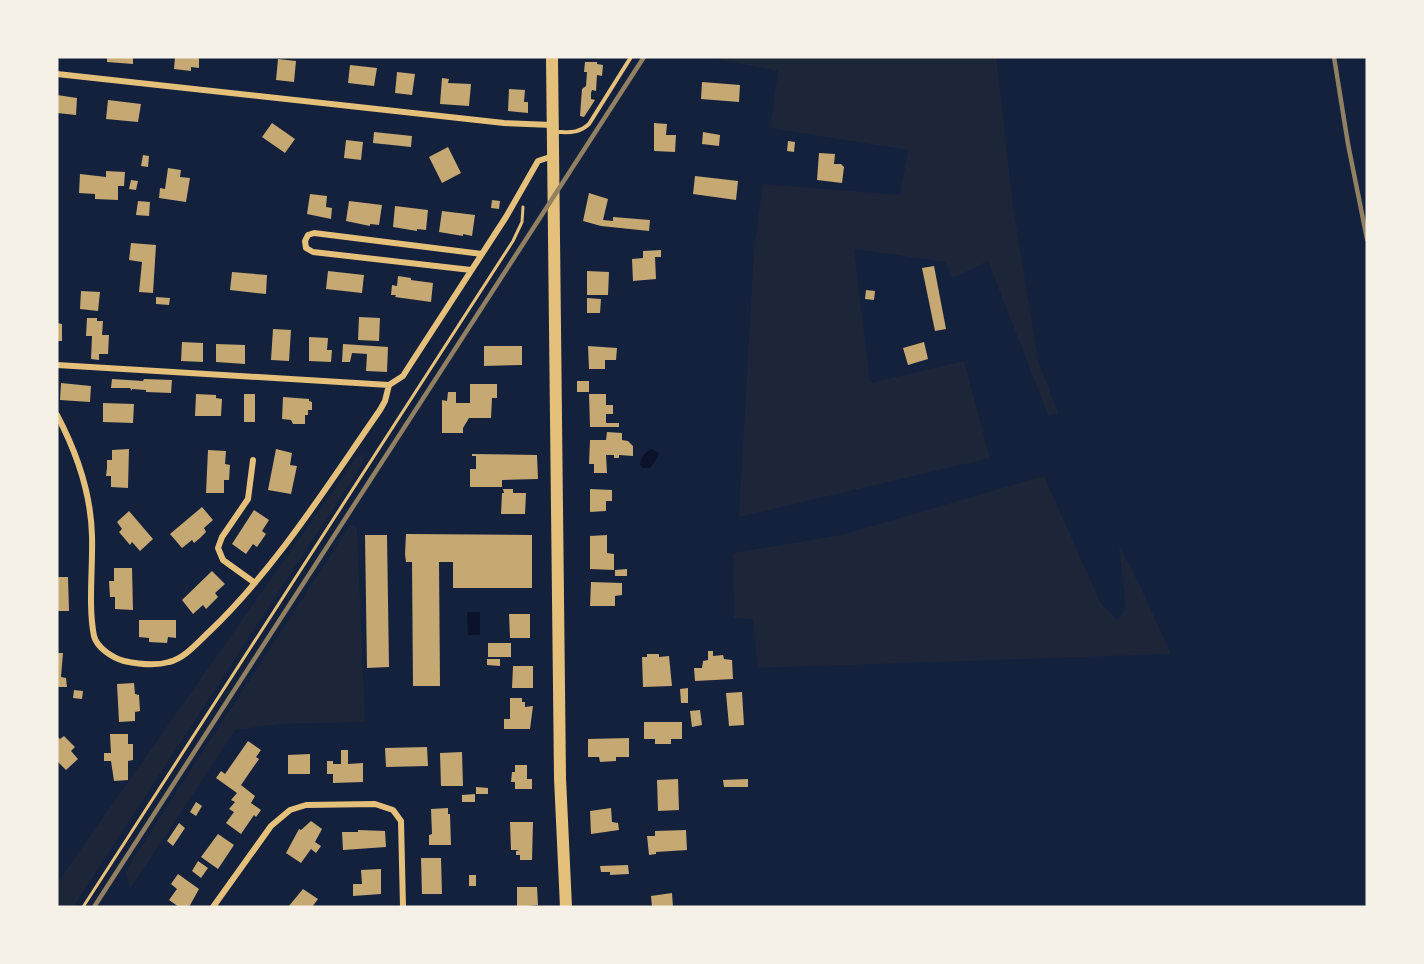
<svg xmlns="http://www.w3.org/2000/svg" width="1424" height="964" viewBox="0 0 1424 964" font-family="'Fira Sans Condensed',sans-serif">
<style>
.green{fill:#1d2539}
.water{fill:#0b132b}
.building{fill:#c6a872}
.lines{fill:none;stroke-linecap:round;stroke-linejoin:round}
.path{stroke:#e5c07b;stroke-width:3}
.service{stroke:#e5c07b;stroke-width:4}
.minor{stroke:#e5c07b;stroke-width:6}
.secondary{stroke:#e5c07b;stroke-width:12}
.rail{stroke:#918062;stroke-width:4.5}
</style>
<rect width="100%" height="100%" fill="#14213d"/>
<path class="green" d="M707 57H996L1013 207 1038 360 1058 413 1048 415 988 261 953 278 945 262 854 249 870 383 964 361 990 458 739 517 754 249 763 184 900 195 908 150 770 128 778 71Z
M364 454 362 464 73 907H57V883L356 458Z
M1044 476 1101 604 1118 620 1126 608 1119 546 1141 588 1171 654 758 668 753 619 734 618 733 553 841 535Z
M351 524 357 528 365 722 279 724 235 730 130 889 126 870Z"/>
<path class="water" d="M652 449 659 453 658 457 650 468H643L640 465C640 459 646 450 652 449Z
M467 612H480V635H468Z"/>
<path class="building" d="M107 57H133V64L107 62Z
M175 57 199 58V68L191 67V71L174 69Z
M278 59 296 61 294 82 276 80Z
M585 62H597V64L603 65 602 76 597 75 596 91 592 90 591 93V99L595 100 584 117 580 116 582 89 586 86 587 72H584Z
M350 65 377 68 374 86 348 83Z
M397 72 415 74 412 95 395 93Z
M442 78 449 79 448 83 471 84 469 106 440 104Z
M702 82 740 85 739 102 701 99Z
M509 89 525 90 524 102H528V113L508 111Z
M57 95 77 98 76 115 57 113Z
M108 100 141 104 138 122 106 119Z
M272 123 295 139 285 153 262 137Z
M654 123 667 124 666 135H676L675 152 654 151Z
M374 132 412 136 411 147 373 143Z
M703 132 720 135 719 146 702 144Z
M346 140 363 142 361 160 344 158Z
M788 141 795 142 794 152 787 151Z
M448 147 461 173 442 183 429 157Z
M819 153 835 154 834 164H841L844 167 842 183 817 180Z
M143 155 149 156 148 167 141 166Z
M168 168 181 170 180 177 190 178 186 202 159 198 160 188 165 189Z
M106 171 125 172 124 186H118V200L95 199V194L79 193 80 174 106 177Z
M695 176 738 181 736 200 693 194Z
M131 180 138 181 136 190 129 189Z
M589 193 608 199 603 220 613 221V217L650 220 649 231 601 226 583 221Z
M310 194 327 196 326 207 332 208 331 219 307 214Z
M492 200 500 201 499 209 491 208Z
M138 201 150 202 149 216 136 215Z
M349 201 382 205 379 225 370 224V226L346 221Z
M395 206 428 210 426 230 417 229V231L393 227Z
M442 211 475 215 472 236 463 234V236L439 232Z
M131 243 156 245 153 293 139 292 142 262 129 260Z
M661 250V257H655L656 279 633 281 632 259 643 258V251Z
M934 266 946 329 935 331 922 268Z
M328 271 364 275 362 293 326 289Z
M587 271 609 272 608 295H587Z
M232 272 267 275 266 294 230 290Z
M398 276 411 278V280L433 283 431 302 395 297 396 295H391L392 285 397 286Z
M866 290 875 291 874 300 865 299Z
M81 291 100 292 98 311 80 309Z
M156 297 170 298 169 305 156 304Z
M587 298 601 299 600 313H587Z
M359 317 380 318 379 341 358 340Z
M87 318H97V321H103L102 335H109L108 354H99V360L91 359 92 336H86Z
M57 323 62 324V341H57Z
M273 329 291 330 289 361 271 360Z
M309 337 328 338 327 350H332L331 362 309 361Z
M182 342 203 343V362L181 361Z
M924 342 928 359 908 365 903 348Z
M216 344 245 345V364L216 362Z
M343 344 388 347 387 372 366 371 367 354 352 353 350 362H342Z
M484 346H522V365L484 366Z
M588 346 617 348 616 360H605V369H589Z
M112 379 143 381 144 379 172 380 171 393 146 392V390L132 389V391L130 388H111Z
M577 381H589V392H577Z
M61 383 91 386 90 402 60 400Z
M470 384H497V398H492L491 418H469L463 428V433H442V400L447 401 448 392H456V403H470Z
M196 394 216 395V398L222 399 221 416H195Z
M244 394H255V422H244Z
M589 394H606V405H613V414H606V423H619V427H590Z
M283 397 309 399V401L312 402V410H308V415H305V424H293L291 420 282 419Z
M103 403 134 404 133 423 103 422Z
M607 432 622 433V440L628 441 633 446V456L619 455V458H614V455H606L607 473H594V464H589L590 440H606Z
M129 449 128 488 111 487V476H106L107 468V460H112V450Z
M276 449 292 453 290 465 297 466 291 494 268 490Z
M208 450 226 451 225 464 230 465 229 480H224V493H206Z
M472 454 537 455 538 479 502 480V487H470V469H476V456H472Z
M503 489H513V493H526L525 514H501L502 493H504Z
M590 489 612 490V501H606V511L590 512Z
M202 507 213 520 204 528 206 532 200 538 194 543 192 540 182 548 170 534Z
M254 510 269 520 262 531 266 534 257 547 253 544 246 554 232 544Z
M129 511 153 539 140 551 132 542 130 545 119 532 122 529 117 522Z
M406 534 532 535V588H453V562H439L440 686H413L412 562H406L405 554Z
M365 535H387L389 667 367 668Z
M607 535V553L614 554V570L590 569V536Z
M114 568H132L133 610 115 609V597H110L109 581H114Z
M627 569V576H615V570Z
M212 571 225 584 215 593 218 597 206 609 203 605 193 614 182 600Z
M57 577H68L69 611H57Z
M591 582 622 583V595L615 596V606H590Z
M509 614H530V638H510Z
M139 620H176V638L168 637 167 643 149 642V638L139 637Z
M488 643H511V657H488Z
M708 651H713V656L723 655 724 659 732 660 733 679 695 681 694 668H702L703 661 708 660Z
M57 653H63L61 677 66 678 67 687H57Z
M647 654H659V657L669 656 672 686 643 687 642 657H647Z
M487 659H500V666L487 665Z
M513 666H533V688H512Z
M134 683 135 694 139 695 140 711 135 712V721L119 722 117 684Z
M688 688V703H681L680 689Z
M74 690 83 691 82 699 73 698Z
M742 692 744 725 729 726 726 693Z
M510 698H522V702H525V707L533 706 530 729H504V719H510Z
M700 710 702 725 692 727 690 711Z
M644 722H682V739H671V744H655V739H644Z
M110 734H128V744H133V760L128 761V780L114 781 111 761H104V753H111Z
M57 736 60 739 64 736 75 747 71 751 78 759 66 770 57 761Z
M629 738V757H616V761L600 762 599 757H588V739Z
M248 741 261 750 256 757 259 759 241 785 255 796 251 803 261 810 256 817 254 815 241 834 226 823 234 812 229 809 235 802 231 800 237 793 216 778 221 771 225 774Z
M427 747 428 766 386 767 385 748Z
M341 750H348V764L363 763V782L333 783V774H327V761H333V764H341Z
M462 752 463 786H441L440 753Z
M310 754V774H288V755Z
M515 765H527V779H532V789H515V782H511L512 772H515Z
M678 779 679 810 658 811 657 780Z
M748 779V787H724L723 780Z
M476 787 488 788V794H476Z
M475 794V802H462V795Z
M196 802 202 806 196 816 190 812Z
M448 808V814H450L451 845H429V835L432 834 431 809Z
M611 808 612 822 618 823 619 830 591 834 590 811Z
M311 821 322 829 315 842 321 846 316 853 311 849 301 863 286 853 299 829 301 830Z
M510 822H533L532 860H520V855H516V851L520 850H511Z
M179 823 185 828 173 846 167 841Z
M358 830 385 831 386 847 343 850 342 832H358Z
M686 830 687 850 656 852V854L649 855 647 836H655V831Z
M218 834 234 845 218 869 201 857Z
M421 858H441L442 894H422Z
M198 861 208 868 201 878 192 871Z
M628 865 629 874 610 875V872H601L600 866Z
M381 869V894L353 896V884H362L361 870Z
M178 874 199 889 189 907H179L169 900 177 889 171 884Z
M469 875H476V886H469Z
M517 887H537L538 905 517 907Z
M303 889 318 899 312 907H288Z
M672 893 673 907H652L651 896Z"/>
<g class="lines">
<path class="path" d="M83 907 513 241 522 222 523 207"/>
<path class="service" d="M556 132C569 132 578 134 589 124L631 57"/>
<path class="minor" d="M57 74 504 123 552 125
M471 270 313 252 306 248 305 241 308 235 314 233 482 254
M57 365 389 385 403 376 408 368 506 217 538 161 553 156
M57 415C77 453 91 493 92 536 93 567 88 606 94 636 97 648 113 658 124 661 138 664 156 666 169 662 185 658 197 643 209 632 276 568 327 486 380 410L385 401 389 385
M253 460 248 499 222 537 218 548 223 560 255 583
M213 907 271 826 290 810 306 805 375 804 393 810 401 821 403 907"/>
<path class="secondary" d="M552 57 560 778 566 907"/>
<path class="rail" d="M1334 57 1348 144 1367 239
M94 907 644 57"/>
</g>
<rect width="1424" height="964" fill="none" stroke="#f6f1e7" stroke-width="117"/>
</svg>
